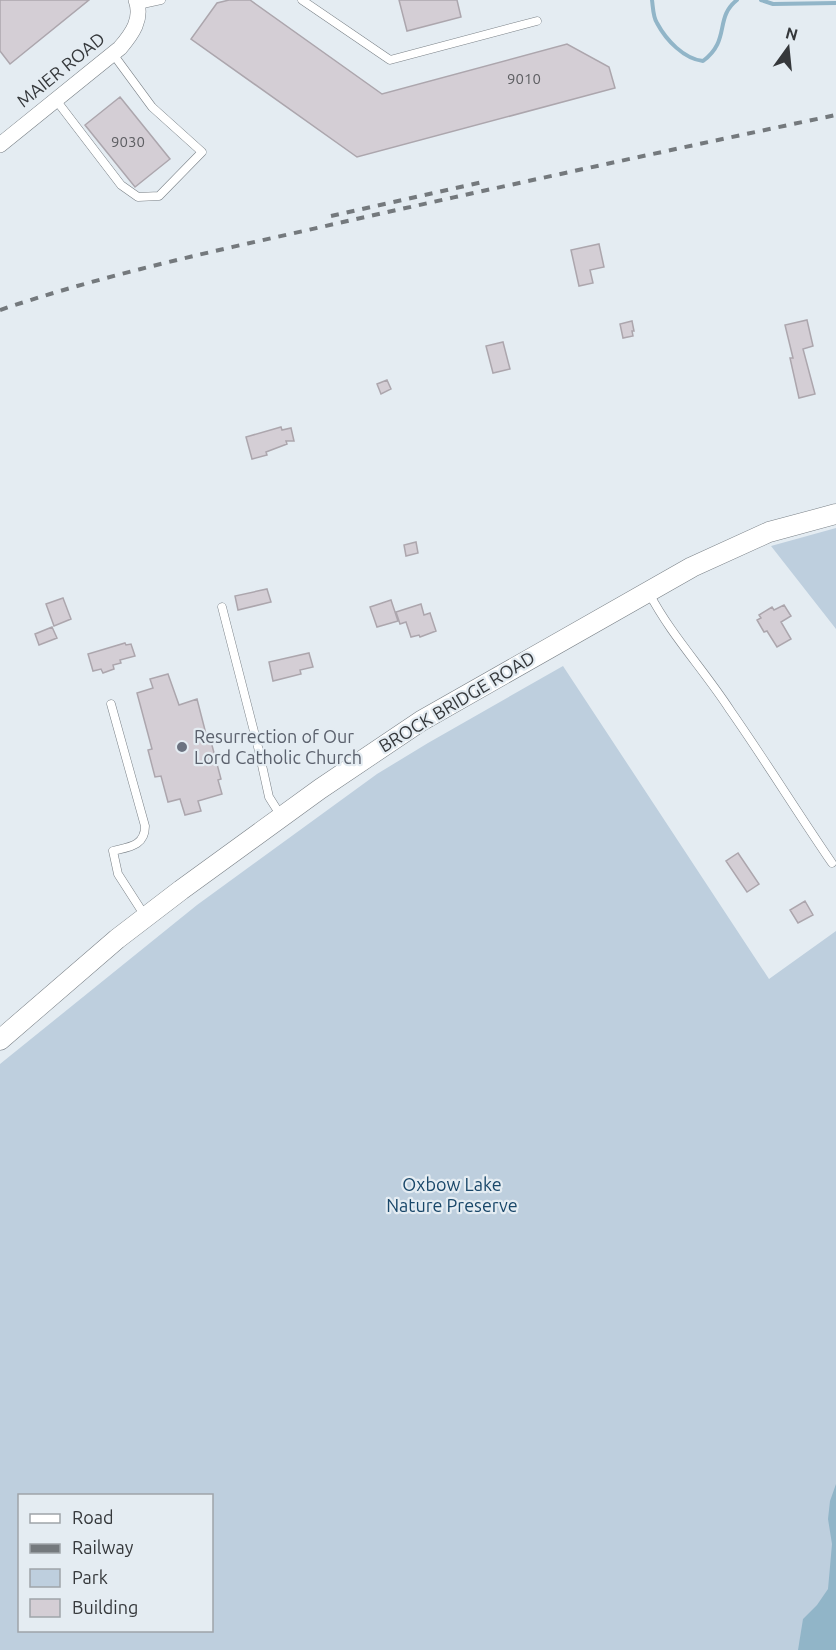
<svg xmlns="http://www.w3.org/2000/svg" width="836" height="1650" viewBox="0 0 836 1650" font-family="Ubuntu,sans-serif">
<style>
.green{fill:#becfde;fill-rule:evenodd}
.water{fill:#91b5c8}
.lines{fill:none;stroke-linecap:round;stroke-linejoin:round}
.stream{stroke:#91b5c8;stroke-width:4}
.building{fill:#d4ced5;stroke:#aca6ad;stroke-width:1.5}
.service-casing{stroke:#7a8187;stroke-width:9}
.minor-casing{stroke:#7a8187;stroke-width:16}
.tertiary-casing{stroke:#7a8187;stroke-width:21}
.service{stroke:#fff;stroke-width:8}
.minor{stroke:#fff;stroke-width:15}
.tertiary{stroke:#fff;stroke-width:20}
.rail{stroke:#74797d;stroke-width:4;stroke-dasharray:8 8;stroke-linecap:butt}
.worship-dot{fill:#6b7280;stroke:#e4ecf2;stroke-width:2}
.labels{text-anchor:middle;stroke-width:4.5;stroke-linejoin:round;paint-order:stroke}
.number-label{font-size:15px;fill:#5d5e62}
.street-label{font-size:18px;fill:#35383b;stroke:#e4ecf2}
.worship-label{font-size:18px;fill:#5b616d;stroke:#e4ecf2;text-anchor:start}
.park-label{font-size:18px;fill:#194769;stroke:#e4ecf2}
</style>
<rect width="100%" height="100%" fill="#e4ecf2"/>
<path class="green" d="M836 528V629L771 546Z
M563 666 769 979 836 931V1650H0V1064L197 905 377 774 428 743ZM20 1496H212V1630H20Z"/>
<path class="water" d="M836 1484V1650H798L803 1619 817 1605 828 1589 832 1544 828 1519 830 1501Z"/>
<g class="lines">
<path class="stream" d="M652 0C653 7 653 17 657 23 666 40 684 59 703 61 731 40 714 18 737 0
M761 0 773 4 836 3"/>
</g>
<path class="building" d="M0 0H89L10 64 0 51Z
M229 0H250L382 94 567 44 609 67 615 88 357 157 191 39 217 3Z
M399 0H457L461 17 407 31Z
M120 97 170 159 135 187 85 125Z
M599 244 604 267 590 270 593 283 579 286 571 250Z
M807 320 813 346 803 349 815 394 799 398 790 358H793L785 325Z
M632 321 634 331H632L633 336 623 338 620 324Z
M503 342 510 369 493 373 486 346Z
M387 380 391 389 381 394 377 384Z
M281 427 282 430 291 428 294 441H286L287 444 266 452 267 455 252 459 246 437Z
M416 542 418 553 406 556 404 545Z
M267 589 271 602 238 610 235 596Z
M63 598 71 619 54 626 46 604Z
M391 600 398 621 377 627 370 607Z
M421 604 424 615 430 613 436 631 420 637 419 635 411 637 406 622 400 624 396 612Z
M784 605 791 616 781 622 791 639 777 647 767 631 764 632 757 620 761 618 759 615 772 607 774 610Z
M52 627 57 638 39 645 35 634Z
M125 643 126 645 131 644 135 656 120 660 121 663 113 665 114 669 103 673 101 669 93 671 88 654Z
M309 653 313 667 300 670 301 674 273 681 269 662Z
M168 674 179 705 197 699 206 734H209L221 779 218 780 222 794 198 801 201 811 185 815 180 799 168 802 161 776 155 777 148 750 152 749 137 693 153 688 150 679Z
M738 853 759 884 747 892 726 861Z
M805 901 813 915 798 923 790 910Z"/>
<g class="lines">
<defs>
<path id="service" d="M302 0 390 60 537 21
M138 5 161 0
M56 100 121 185 138 197 159 196 202 152 152 107 113 54
M649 593C671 635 704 670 730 710 765 760 797 812 832 863
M222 607 258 747 269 797 281 816
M111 704 145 826C145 846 129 847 113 851L118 874 145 916"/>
<path id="minor" d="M0 145 120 48C132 34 143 19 136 0"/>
<path id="tertiary" d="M0 1040 117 939 181 890 320 789 421 721 692 567 769 532 836 514"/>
</defs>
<use href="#service" class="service-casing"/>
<use href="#minor" class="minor-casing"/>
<use href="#tertiary" class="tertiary-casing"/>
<use href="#service" class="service"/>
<use href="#minor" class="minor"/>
<use href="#tertiary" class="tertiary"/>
<path class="rail" d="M331 216 487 181
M0 310C115 271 234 247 352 220 513 184 674 149 836 115"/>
</g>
<circle class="worship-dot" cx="182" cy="747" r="6"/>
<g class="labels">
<g class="number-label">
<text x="524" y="84">9010</text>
<text x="128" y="147">9030</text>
</g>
<g class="street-label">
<text transform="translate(61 70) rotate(-39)" y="6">MAIER ROAD</text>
<text transform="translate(457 702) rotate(-31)" y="6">BROCK BRIDGE ROAD</text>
</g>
<g class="worship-label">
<text x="194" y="743">Resurrection of Our<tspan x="194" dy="21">Lord Catholic Church</tspan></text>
</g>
<g class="park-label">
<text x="452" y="1191">Oxbow Lake<tspan x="452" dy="21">Nature Preserve</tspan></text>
</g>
</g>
<rect x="18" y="1494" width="195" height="138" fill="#e4ecf2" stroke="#9ea4a9" stroke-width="1.5"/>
<rect x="30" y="1514" width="30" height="9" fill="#ffffff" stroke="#9ea4a9" stroke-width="1.5"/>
<text x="72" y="1524" font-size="18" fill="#35383b">Road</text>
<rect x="30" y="1544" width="30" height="9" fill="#74797d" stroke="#9ea4a9" stroke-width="1.5"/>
<text x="72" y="1554" font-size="18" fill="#35383b">Railway</text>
<rect x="30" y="1569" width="30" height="18" fill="#becfde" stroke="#9ea4a9" stroke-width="1.5"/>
<text x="72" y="1584" font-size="18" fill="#35383b">Park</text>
<rect x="30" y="1599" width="30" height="18" fill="#d4ced5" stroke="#9ea4a9" stroke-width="1.5"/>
<text x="72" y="1614" font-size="18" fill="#35383b">Building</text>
<g transform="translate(788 48) rotate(15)" stroke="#e4ecf2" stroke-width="4.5" paint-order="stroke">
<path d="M0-4.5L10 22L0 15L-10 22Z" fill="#35383b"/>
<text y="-9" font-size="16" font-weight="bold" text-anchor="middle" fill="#35383b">N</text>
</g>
</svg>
